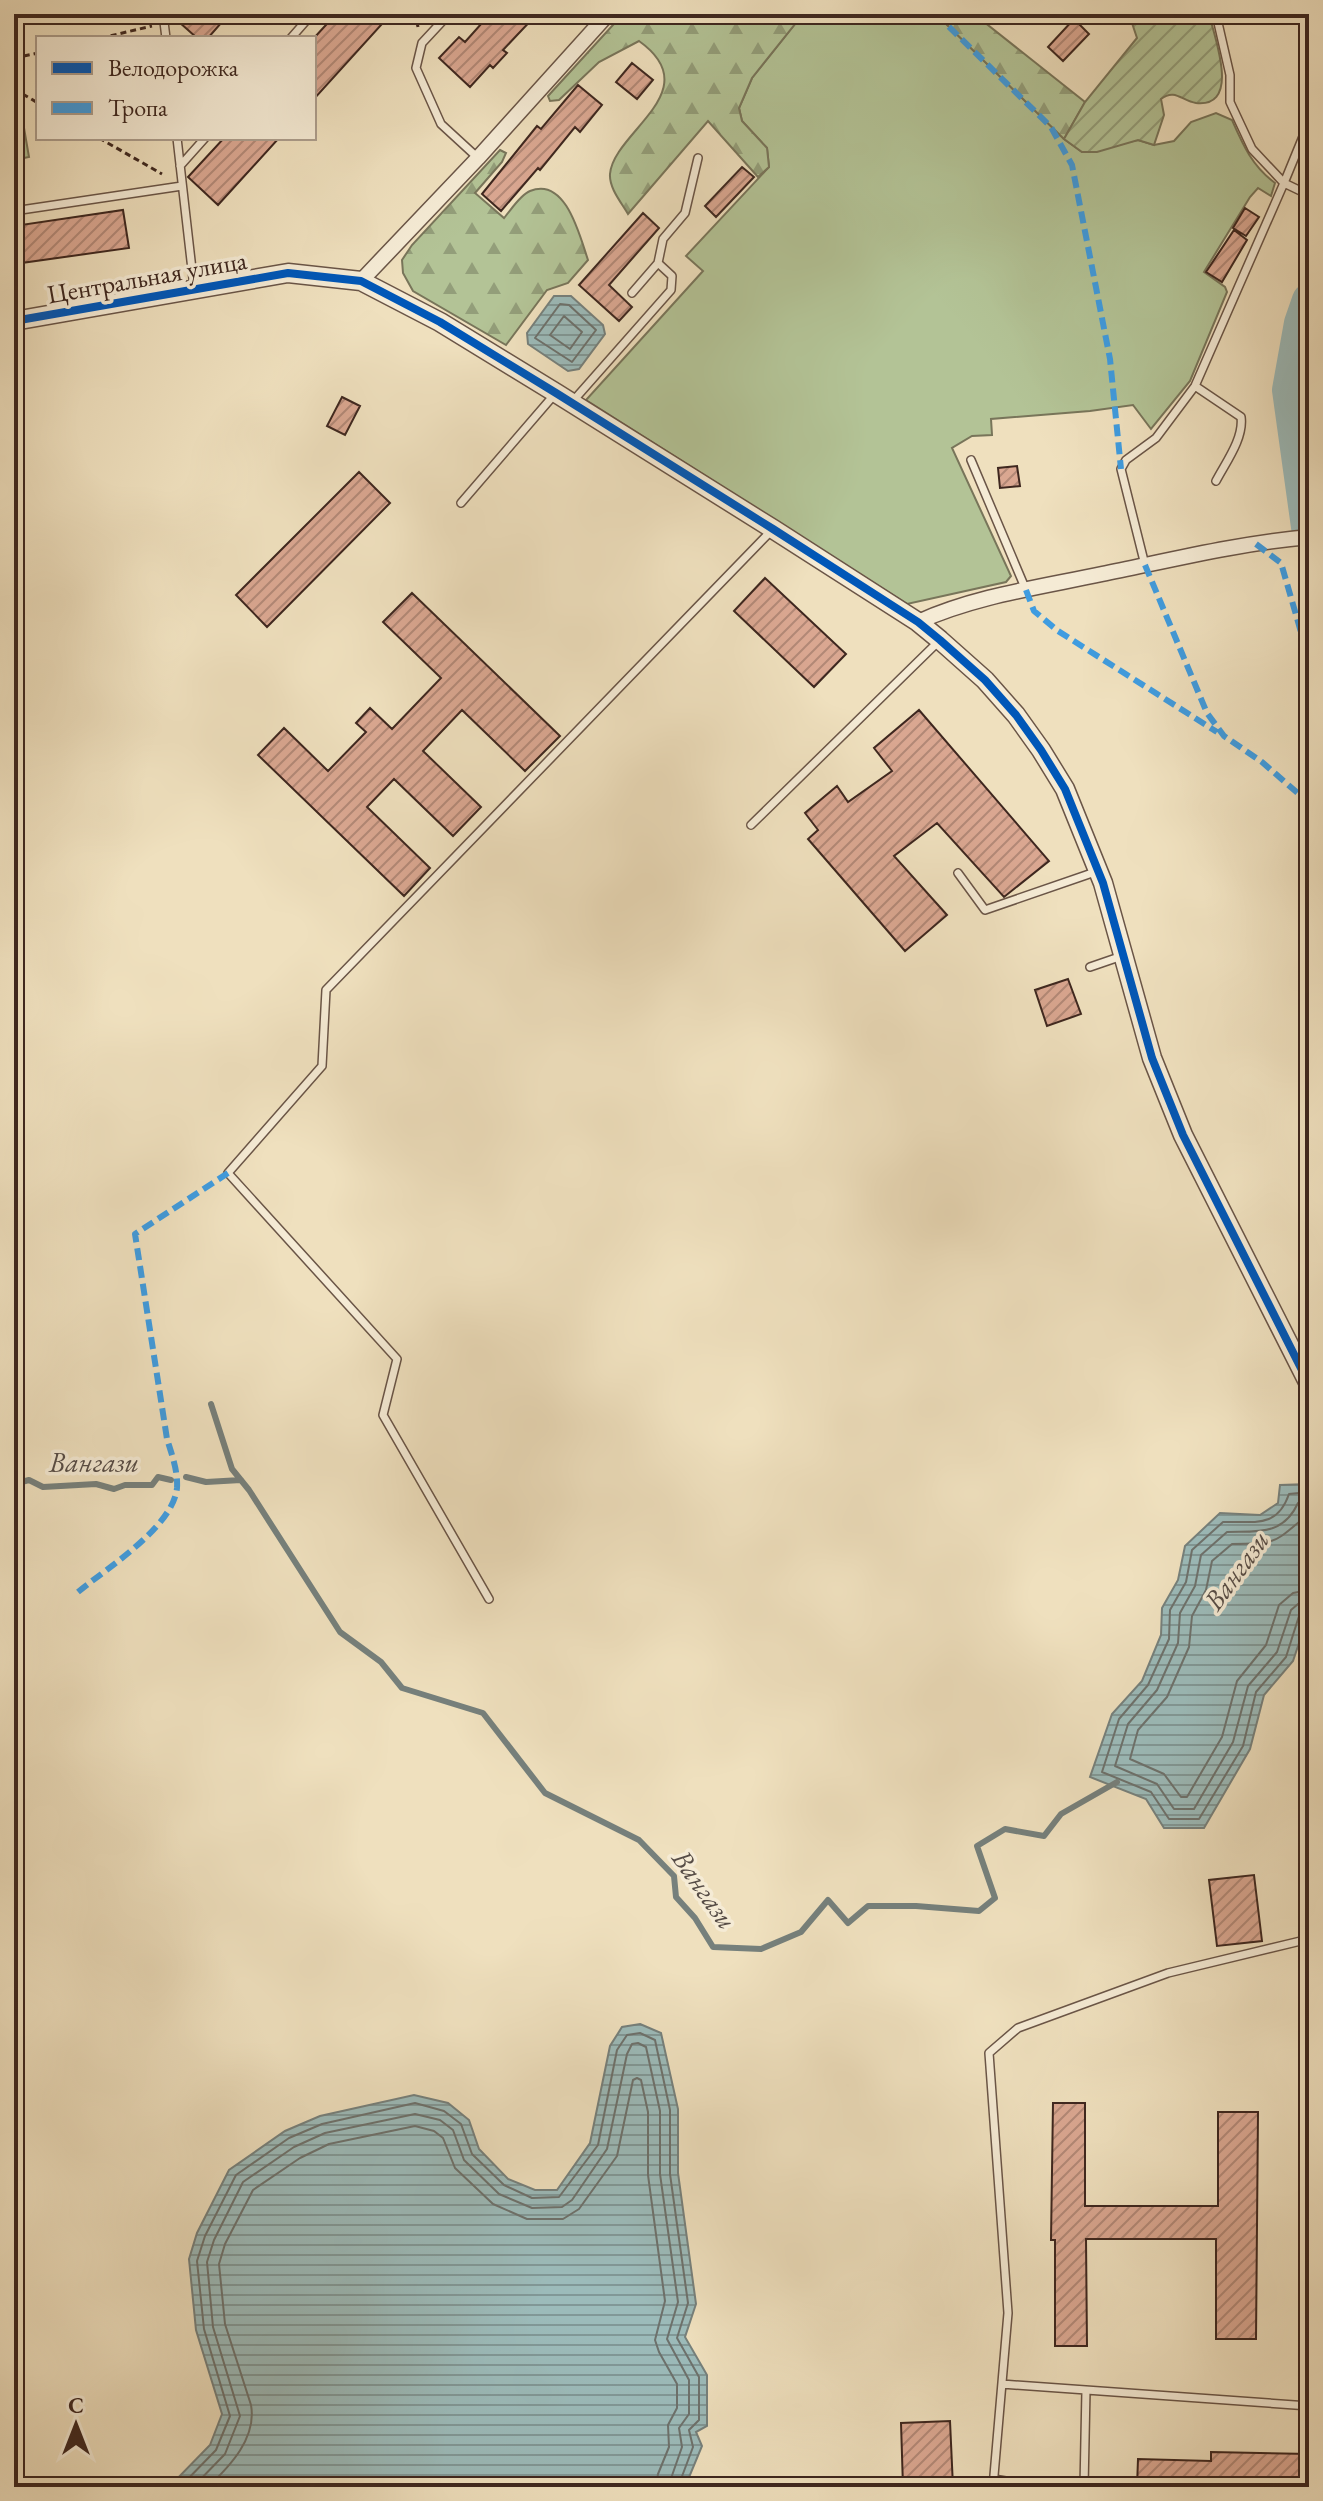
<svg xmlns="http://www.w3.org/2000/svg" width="1323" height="2501" viewBox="0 0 1323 2501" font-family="'EB Garamond',serif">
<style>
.grass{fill:#b3c396;stroke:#78755a;stroke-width:2}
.forest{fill:url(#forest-firs);stroke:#78755a;stroke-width:2}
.park{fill:url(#park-crowns);stroke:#78755a;stroke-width:2}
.garden{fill:url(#garden-furrows);stroke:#78755a;stroke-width:2}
.water{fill:url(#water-rules);stroke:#76807c;stroke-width:2}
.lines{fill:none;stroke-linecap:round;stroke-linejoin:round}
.shore{stroke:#6d716c;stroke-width:2}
.stream{stroke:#76807c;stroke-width:6}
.river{stroke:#9cbbba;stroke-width:34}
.building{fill:url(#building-hatch);stroke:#3e271f;stroke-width:2}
.service-casing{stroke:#6a5547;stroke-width:10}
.minor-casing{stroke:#6a5547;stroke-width:17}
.tertiary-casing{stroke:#6a5547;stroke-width:21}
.path{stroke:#3e271f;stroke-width:3;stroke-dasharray:6 4;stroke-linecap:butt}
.service{stroke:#f5ebd5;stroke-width:7}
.minor{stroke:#f5ebd5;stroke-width:14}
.tertiary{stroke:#f5ebd5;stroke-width:18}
.quiet{stroke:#3f9ce0;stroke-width:6;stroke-dasharray:12 6;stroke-linecap:butt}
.cycleway-casing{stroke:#f5ebd5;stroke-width:13}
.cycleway{stroke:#0057b8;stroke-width:8}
.labels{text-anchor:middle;stroke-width:7;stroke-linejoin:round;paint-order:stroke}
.street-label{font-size:26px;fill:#3e271f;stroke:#f5ebd5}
.water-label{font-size:28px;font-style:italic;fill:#564c46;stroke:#f5ebd5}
</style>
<defs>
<pattern id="forest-firs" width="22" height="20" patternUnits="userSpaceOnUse" patternTransform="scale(2)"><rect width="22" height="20" fill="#b3c396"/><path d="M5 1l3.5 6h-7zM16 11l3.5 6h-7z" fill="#939e7a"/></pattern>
<pattern id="park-crowns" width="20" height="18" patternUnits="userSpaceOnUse" patternTransform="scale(2)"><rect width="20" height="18" fill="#b3c396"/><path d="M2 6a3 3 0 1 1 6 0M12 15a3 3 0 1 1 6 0" fill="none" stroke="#939e7a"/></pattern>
<pattern id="garden-furrows" width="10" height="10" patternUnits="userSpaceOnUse" patternTransform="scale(2)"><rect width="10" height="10" fill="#b3c396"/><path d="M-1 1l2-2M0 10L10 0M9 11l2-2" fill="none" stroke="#939e7a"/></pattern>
<pattern id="water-rules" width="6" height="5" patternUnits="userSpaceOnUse" patternTransform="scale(2)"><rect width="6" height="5" fill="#9cbbba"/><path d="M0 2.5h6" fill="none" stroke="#819897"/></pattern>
<pattern id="building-hatch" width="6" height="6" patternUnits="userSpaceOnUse" patternTransform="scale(2)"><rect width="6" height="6" fill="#daa791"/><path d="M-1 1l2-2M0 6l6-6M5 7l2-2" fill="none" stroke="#b28876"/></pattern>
</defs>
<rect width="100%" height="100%" fill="#efe0be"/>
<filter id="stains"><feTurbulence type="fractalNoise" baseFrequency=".0025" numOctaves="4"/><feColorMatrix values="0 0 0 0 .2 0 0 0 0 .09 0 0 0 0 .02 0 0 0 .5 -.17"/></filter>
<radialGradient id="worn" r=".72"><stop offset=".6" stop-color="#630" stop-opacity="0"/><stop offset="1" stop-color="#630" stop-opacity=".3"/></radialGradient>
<path class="grass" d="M803 14H936L1064 139 1082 152 1138 140 1154 145 1174 141 1191 122 1216 113 1232 120C1243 145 1252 166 1275 183L1271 196 1258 188 1250 197 1204 272 1225 287 1227 292 1190 381 1151 429 1133 405 1090 411 991 419 992 435 972 436 952 448 1011 576 1006 582 907 604 586 400 703 271 686 256 769 167 767 148 742 121 739 108 752 78Z"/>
<path class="forest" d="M623 14H803L752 78 739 108 742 121 767 148 769 167 758 177 708 121 628 214C621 202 609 188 610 174 613 132 709 91 639 41L599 62 559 100 550 101 548 96Z
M936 14H974L1085 102 1064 139Z
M500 150 506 153 502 162 475 193 504 218C511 210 520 195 530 191 566 176 580 237 588 260L568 283 547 290 506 345 413 291 403 273 402 260 412 245Z"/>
<path class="park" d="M19 99 29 157 14 160V100Z"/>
<path class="garden" d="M1129 14H1209C1214 36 1242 108 1196 103 1182 101 1175 88 1161 99L1164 115 1154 145 1138 140 1097 152H1082L1064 139 1085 102 1137 38Z"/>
<path class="water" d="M554 296H571L603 325 605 334 579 369 568 371 528 344 527 333Z
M1309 1484V1613L1293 1661 1264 1695 1250 1749 1204 1828H1164L1146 1799 1090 1777 1112 1714 1142 1681 1161 1635 1162 1608 1178 1580 1185 1546 1220 1513 1260 1515 1278 1503 1280 1485Z
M640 2024 661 2033 678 2109V2173L696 2304 685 2337 707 2375V2426L696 2432 702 2446 685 2487H169L210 2445 222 2414 196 2330 189 2259 197 2233 229 2170 285 2131 320 2116 414 2095 448 2103 469 2120 479 2149 508 2179 535 2190H557L590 2143 610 2046 622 2027Z"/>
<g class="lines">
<path class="shore" d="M560 304 569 305 596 330 572 362 535 338Z
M564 316 582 332 570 349 550 335Z
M1309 1492 1289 1494C1277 1529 1254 1521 1223 1522L1192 1550 1186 1582 1170 1610 1169 1639 1148 1685 1119 1719 1102 1772 1151 1792 1169 1819H1199L1243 1746 1256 1692 1286 1657 1299 1616 1309 1612
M1309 1502 1298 1503C1283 1536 1257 1531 1227 1532L1201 1555 1195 1586 1180 1613 1178 1643 1157 1690 1128 1724 1115 1766 1157 1784 1174 1809H1194L1233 1742 1248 1686 1277 1652 1291 1610 1298 1604 1309 1602
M1309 1514C1273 1542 1281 1544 1232 1544L1212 1561 1206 1590 1192 1616 1189 1647 1167 1697 1138 1730 1130 1759 1164 1774 1181 1797H1187L1222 1737 1237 1681 1266 1645 1279 1605 1293 1593 1309 1590
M180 2487 216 2450 230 2416 204 2329 197 2261 205 2236 236 2175 289 2138 322 2124 415 2103 444 2111 461 2124 472 2154 504 2185 532 2198 559 2197 598 2145 617 2050 627 2035 640 2033 655 2040 670 2110V2174L688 2303 677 2338 699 2377V2420L689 2430 693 2447 678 2487
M193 2487 225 2454 240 2416 213 2327 207 2262 214 2240 243 2182 294 2147 325 2133 415 2114 440 2120 453 2130 464 2160 499 2194 532 2208 562 2207 572 2200 607 2149 627 2054 632 2044 638 2043 646 2047 660 2111V2174L678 2302 667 2339 689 2380V2414L679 2428 682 2447 668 2487
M208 2487C230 2466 257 2438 251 2405L225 2324 219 2264 225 2244 253 2190 300 2158 329 2144 415 2126 434 2131 443 2138 455 2168 493 2204 527 2219H563L579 2209 617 2156 633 2080 637 2078 641 2080 648 2112V2175L665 2301 655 2340 659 2352 677 2384V2408L668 2425 669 2447 658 2474 656 2487"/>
<path class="stream" d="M211 1404 232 1469 249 1490 340 1632 381 1662 402 1688 483 1713 545 1793 639 1840 674 1876 676 1897 695 1918 713 1947 761 1949 801 1932 828 1900 848 1923 868 1906H916L979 1911 995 1898 977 1846 1005 1829 1044 1836 1061 1814 1117 1782
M186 1477 206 1482 241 1480
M14 1484 29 1480 43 1487 96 1484 114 1489 125 1485H152L158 1477 171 1480"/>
<path class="river" d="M1309 300 1301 323 1289 390 1309 534"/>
</g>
<path class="building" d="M170 14H229L208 38H197Z
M336 14H391L314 99V38Z
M490 14H537L503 50 507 53 493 68 490 65 470 87 439 58 459 37 465 42Z
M1074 19 1089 34 1063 61 1048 47Z
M632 63 653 80 637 99 616 82Z
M578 85 602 105 580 132 575 127 540 170 538 168 501 211 482 194 537 126 541 129Z
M224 138H279L218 205 188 177Z
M742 167 754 177 716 217 705 206Z
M1245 208 1259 217 1246 236 1233 228Z
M123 210 129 248 14 264V226Z
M643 213 659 228 609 285 632 307 619 321 579 285Z
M1234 230 1247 240 1222 282 1206 272Z
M342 397 360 406 345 435 327 426Z
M1017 466 1020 486 1000 488 998 468Z
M359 472 390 503 267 627 236 595Z
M765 578 846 654 814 687 734 611Z
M412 593 560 736 525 771 462 710 423 751 481 807 453 836 394 779 367 807 430 868 404 896 258 755 284 728 328 771 366 732 356 723 370 708 392 729 441 678 383 622Z
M919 710 1049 861 1004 897 937 823 894 856 947 915 905 951 808 839 818 830 805 813 837 786 848 802 892 771 874 748Z
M1068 979 1081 1014 1047 1026 1035 990Z
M1254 1875 1262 1941 1217 1946 1209 1880Z
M1053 2103H1085V2206H1218V2112H1258L1256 2339H1216V2239H1086L1087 2346H1055V2240H1051Z
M950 2421 953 2487H903L901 2423Z
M1211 2452 1309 2454V2487H1137L1138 2459 1211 2461Z"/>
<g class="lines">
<defs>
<path id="service" d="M163 14 166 38
M449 14 422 43 416 68 441 124 478 158
M291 38 312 14
M1309 122 1284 183 1309 195
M177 138 194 287
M180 166 205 138
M14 211 182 186
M632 293 658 263 663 239 685 213 698 158
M1195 386 1241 417C1244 438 1226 462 1216 481
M573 401 671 290 672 276 658 263
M971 460 1026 590
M461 503 554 395
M1145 565 1121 469 1126 460 1156 438 1195 386 1284 183 1252 149 1230 102V75L1216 14
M751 825 938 642
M958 873 985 910 1098 871
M1090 967 1122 956
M489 1599 383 1415 397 1359 228 1173 322 1066 326 990 773 529
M1002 2384 1309 2406
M994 2479 1042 2487
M993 2487 1008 2313 989 2053 1018 2028 1168 1973 1309 1939
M1084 2487 1086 2390"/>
<path id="minor" d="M361 281 478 158 608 14
M918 622C975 596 1041 587 1102 574 1171 560 1240 543 1309 537"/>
<path id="tertiary" d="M14 321 288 273 361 281 440 322 556 393 773 529 918 622 940 640 985 680 1016 715 1041 750 1065 789 1103 883 1152 1058 1183 1135 1309 1384"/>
</defs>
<use href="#service" class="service-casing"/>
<use href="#minor" class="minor-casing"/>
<use href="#tertiary" class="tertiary-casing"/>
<path class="path" d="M415 14 418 27
M101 38 152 26
M14 58 38 53
M14 89 38 103
M99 138 162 174"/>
<use href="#service" class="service"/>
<use href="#minor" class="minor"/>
<use href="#tertiary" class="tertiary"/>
<path class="quiet" d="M936 14 1051 127 1072 165 1110 359 1121 469
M1256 544 1281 563 1303 639 1309 680
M1145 565 1207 713 1224 736 1262 762 1309 803
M1026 590 1034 611 1058 631 1217 732
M78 1592C107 1568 173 1527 177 1488 178 1471 172 1455 167 1439L135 1234 228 1173"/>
<defs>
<path id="cycleway" d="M14 321 288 273 361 281 440 322 556 393 773 529 918 622 940 640 985 680 1016 715 1041 750 1065 789 1103 883 1152 1058 1183 1135 1309 1384"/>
</defs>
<use href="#cycleway" class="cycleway-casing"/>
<use href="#cycleway" class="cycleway"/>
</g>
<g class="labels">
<g class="street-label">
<text transform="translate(147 277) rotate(-10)" y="9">Центральная улица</text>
</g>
<g class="water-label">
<text x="94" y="1472">Вангази</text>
<text transform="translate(1236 1570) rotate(-54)" y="10">Вангази</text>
<text transform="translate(705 1889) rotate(55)" y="10">Вангази</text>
</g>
</g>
<rect width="1323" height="2501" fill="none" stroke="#efe0be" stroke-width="48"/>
<rect x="16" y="16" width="1291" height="2469" fill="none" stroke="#3e271f" stroke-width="4"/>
<rect x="24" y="24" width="1275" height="2453" fill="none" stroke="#3e271f" stroke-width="2"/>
<rect x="36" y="36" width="280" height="104" fill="#f5ebd5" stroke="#ac9d8c" stroke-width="2"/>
<rect x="52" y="62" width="40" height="12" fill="#0057b8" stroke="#ac9d8c" stroke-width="2"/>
<text x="108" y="76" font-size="24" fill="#3e271f">Велодорожка</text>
<rect x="52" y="102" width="40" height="12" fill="#3f9ce0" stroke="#ac9d8c" stroke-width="2"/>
<text x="108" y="116" font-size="24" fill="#3e271f">Тропа</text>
<g transform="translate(76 2425)" stroke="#f5ebd5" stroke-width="6" paint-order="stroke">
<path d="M0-6L14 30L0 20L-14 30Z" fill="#3e271f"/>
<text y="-12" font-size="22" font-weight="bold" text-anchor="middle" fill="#3e271f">С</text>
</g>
<rect width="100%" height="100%" filter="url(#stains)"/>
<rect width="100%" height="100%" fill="url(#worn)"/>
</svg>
